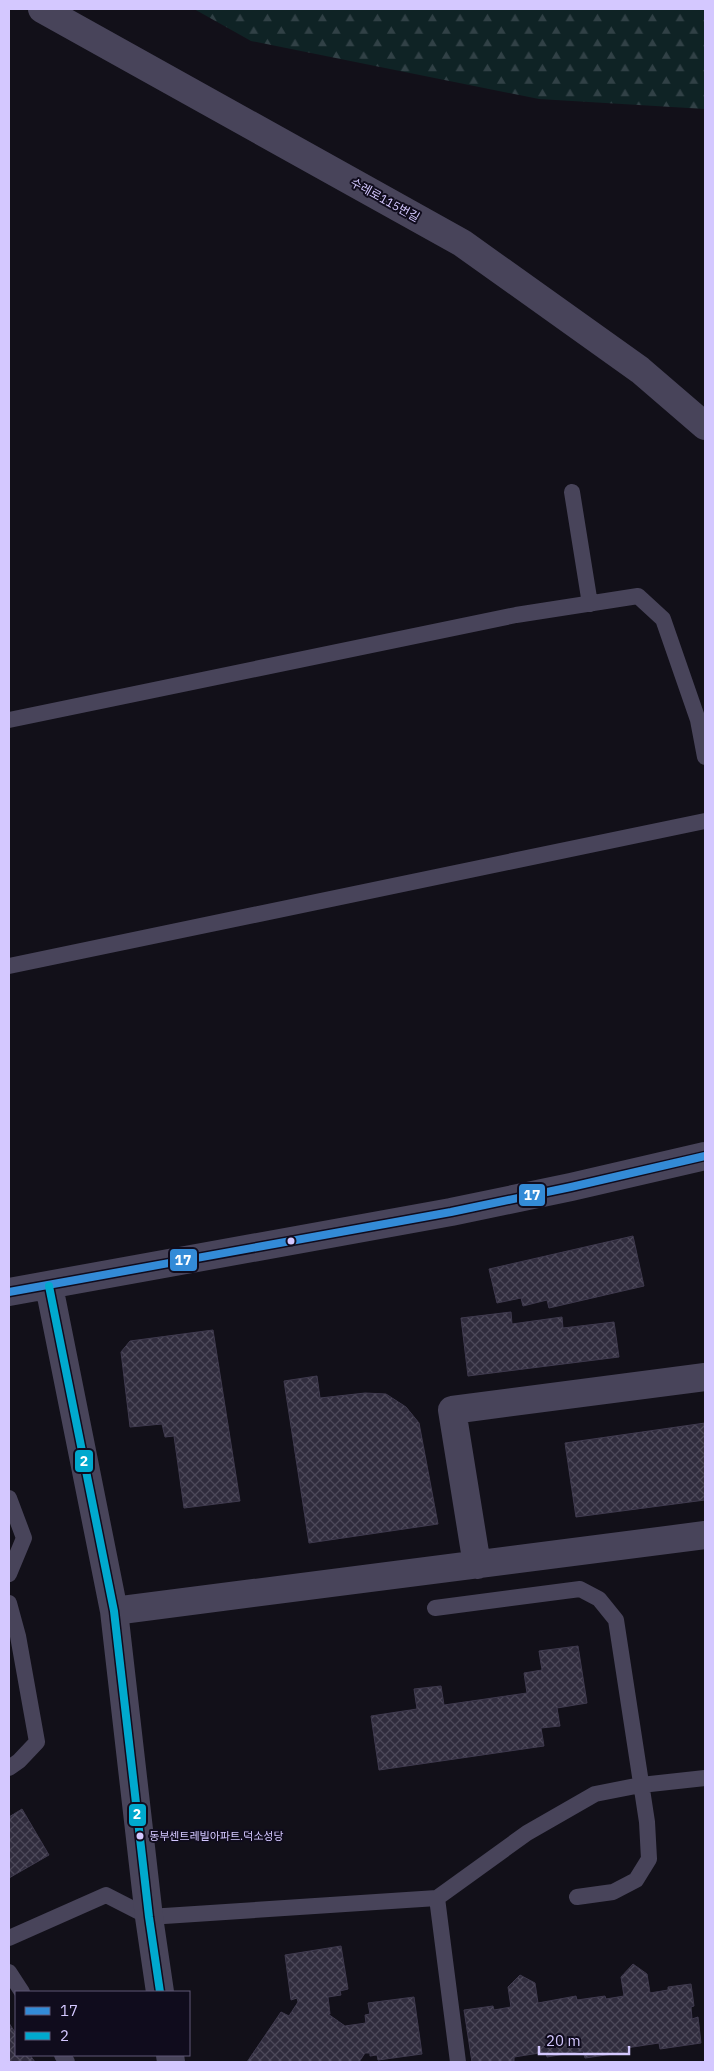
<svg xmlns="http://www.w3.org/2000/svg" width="714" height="2071" viewBox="0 0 714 2071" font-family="'IBM Plex Sans','Noto Sans KR',sans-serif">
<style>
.forest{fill:url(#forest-firs)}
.building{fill:url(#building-cross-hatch);stroke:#3f3a4e}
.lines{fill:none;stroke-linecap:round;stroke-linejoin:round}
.service{stroke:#48445a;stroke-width:16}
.minor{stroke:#48445a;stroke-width:28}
.bus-1-casing{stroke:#100c1d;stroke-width:11}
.bus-2-casing{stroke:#100c1d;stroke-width:11}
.bus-1{stroke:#338bd7;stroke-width:8}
.bus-2{stroke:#00a9ce;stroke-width:8}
.bus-dot{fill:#d4c8ff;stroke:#100c1d;stroke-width:2}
.labels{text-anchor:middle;stroke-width:4;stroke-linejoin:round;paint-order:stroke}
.bus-label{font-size:11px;fill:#d4c8ff;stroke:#100c1d;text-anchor:start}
.street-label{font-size:12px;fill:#d4c8ff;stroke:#100c1d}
.line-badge{stroke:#100c1d;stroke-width:2}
.badge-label{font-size:14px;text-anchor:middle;font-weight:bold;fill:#fff}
</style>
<defs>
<pattern id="forest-firs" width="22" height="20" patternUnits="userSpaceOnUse" patternTransform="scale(1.25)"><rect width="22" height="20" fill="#0f2325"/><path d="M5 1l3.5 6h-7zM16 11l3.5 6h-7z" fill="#314146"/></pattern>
<pattern id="building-cross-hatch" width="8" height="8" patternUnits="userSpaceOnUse" patternTransform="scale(1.25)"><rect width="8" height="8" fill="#302c3d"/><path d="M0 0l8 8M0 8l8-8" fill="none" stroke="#4d495a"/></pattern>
</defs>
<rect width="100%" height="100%" fill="#121019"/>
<path class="forest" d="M194 9H705V109L539 99 251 41Z"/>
<path class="building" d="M633 1236 644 1286 549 1308 547 1300 523 1306 521 1298 497 1303 489 1269Z
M511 1312 512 1324 562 1317 563 1328 614 1322 619 1357 468 1376 461 1318Z
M213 1330 240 1501 184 1508 174 1436 165 1437 162 1424 130 1427 121 1352 130 1341Z
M317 1376 320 1398 365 1393 386 1394 406 1407 419 1423 438 1524 309 1543 284 1381Z
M705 1423V1500L576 1517 565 1443Z
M578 1646 587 1703 557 1708 560 1726 541 1728 544 1746 379 1770 371 1716 417 1709 414 1689 441 1686 444 1705 527 1693 524 1673 542 1670 539 1651Z
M22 1809 49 1855 9 1878V1817Z
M341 1946 348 1989 340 1991 341 1995 328 1997 330 2014H328L345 2026 366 2023 365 2015 370 2014 368 2003 414 1997 422 2054 378 2060 377 2055 370 2056V2053H365L359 2062H247L281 2012 289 2016 298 2002 297 1998 291 2000 285 1955Z
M633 1964 647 1974 650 1993 668 1990V1987L691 1984 694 2006 691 2007 692 2019 698 2017 701 2043 660 2049 659 2043 626 2048 627 2052 585 2058 583 2051 547 2057 546 2052 514 2057V2061L507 2062H472L464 2010 493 2006 494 2010 511 2007 508 1987 520 1975 535 1983 538 2003 576 1996 577 2000 605 1996 606 1999 624 1996 621 1977Z
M9 2023 16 2034V2055H30L35 2062H9Z"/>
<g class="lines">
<path class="service" d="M572 492 590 604
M9 720 516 615 638 596 663 619 698 720 705 757
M9 966 705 821
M9 1498 24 1538 9 1574
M9 1603 18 1636 37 1742 19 1761 9 1768
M435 1608 580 1589 599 1599 616 1620 647 1822 649 1859 636 1880 613 1892 577 1897
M437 1898 458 2062
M9 1938 106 1895 149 1917 437 1898 527 1833 595 1794 641 1785 705 1778
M9 1972 22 1992
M62 2055 67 2062"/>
<path class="minor" d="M42 9 462 243 640 370 705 426
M49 1286 114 1611 149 1917 160 1992
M9 1292 451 1212 571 1187 705 1156
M477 1565 452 1410 705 1377
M114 1611 705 1535
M170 2055 171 2062"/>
<defs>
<path id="bus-1" d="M9 1292 451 1212 571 1187 705 1156"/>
<path id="bus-2" d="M49 1286 114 1611 149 1917 160 1992"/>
</defs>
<use href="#bus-1" class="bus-1-casing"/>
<use href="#bus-2" class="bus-2-casing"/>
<use href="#bus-1" class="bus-1"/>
<use href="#bus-2" class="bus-2"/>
</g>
<g class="bus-dot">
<circle cx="291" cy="1241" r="4.5"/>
<circle cx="140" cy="1836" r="4.5"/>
</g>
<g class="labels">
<g class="bus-label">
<text x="149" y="1840">동부센트레빌아파트.덕소성당</text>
</g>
<g class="street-label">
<text transform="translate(385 200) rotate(29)" y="4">수레로115번길</text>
</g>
</g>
<g class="line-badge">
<rect x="518" y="1183" width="28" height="24" rx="5" fill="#338bd7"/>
<rect x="169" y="1248" width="29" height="24" rx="5" fill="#338bd7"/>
<rect x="74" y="1449" width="20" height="24" rx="5" fill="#00a9ce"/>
<rect x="128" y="1803" width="19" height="24" rx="5" fill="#00a9ce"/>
</g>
<g class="badge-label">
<text x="532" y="1200">17</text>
<text x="183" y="1265">17</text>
<text x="84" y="1466">2</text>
<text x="137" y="1819">2</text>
</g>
<rect width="714" height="2071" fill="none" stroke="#d4c8ff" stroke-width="20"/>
<rect x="15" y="1991" width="175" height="65" fill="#100c1d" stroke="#5e5777"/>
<rect x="25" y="2007" width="25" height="8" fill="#338bd7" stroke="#5e5777"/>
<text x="60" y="2016" font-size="15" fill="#d4c8ff">17</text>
<rect x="25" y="2032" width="25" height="8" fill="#00a9ce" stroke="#5e5777"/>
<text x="60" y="2041" font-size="15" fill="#d4c8ff">2</text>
<path d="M539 2046v8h90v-8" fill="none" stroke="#d4c8ff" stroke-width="2.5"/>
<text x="546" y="2046" font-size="15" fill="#d4c8ff" stroke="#100c1d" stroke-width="4" paint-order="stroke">20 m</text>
</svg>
